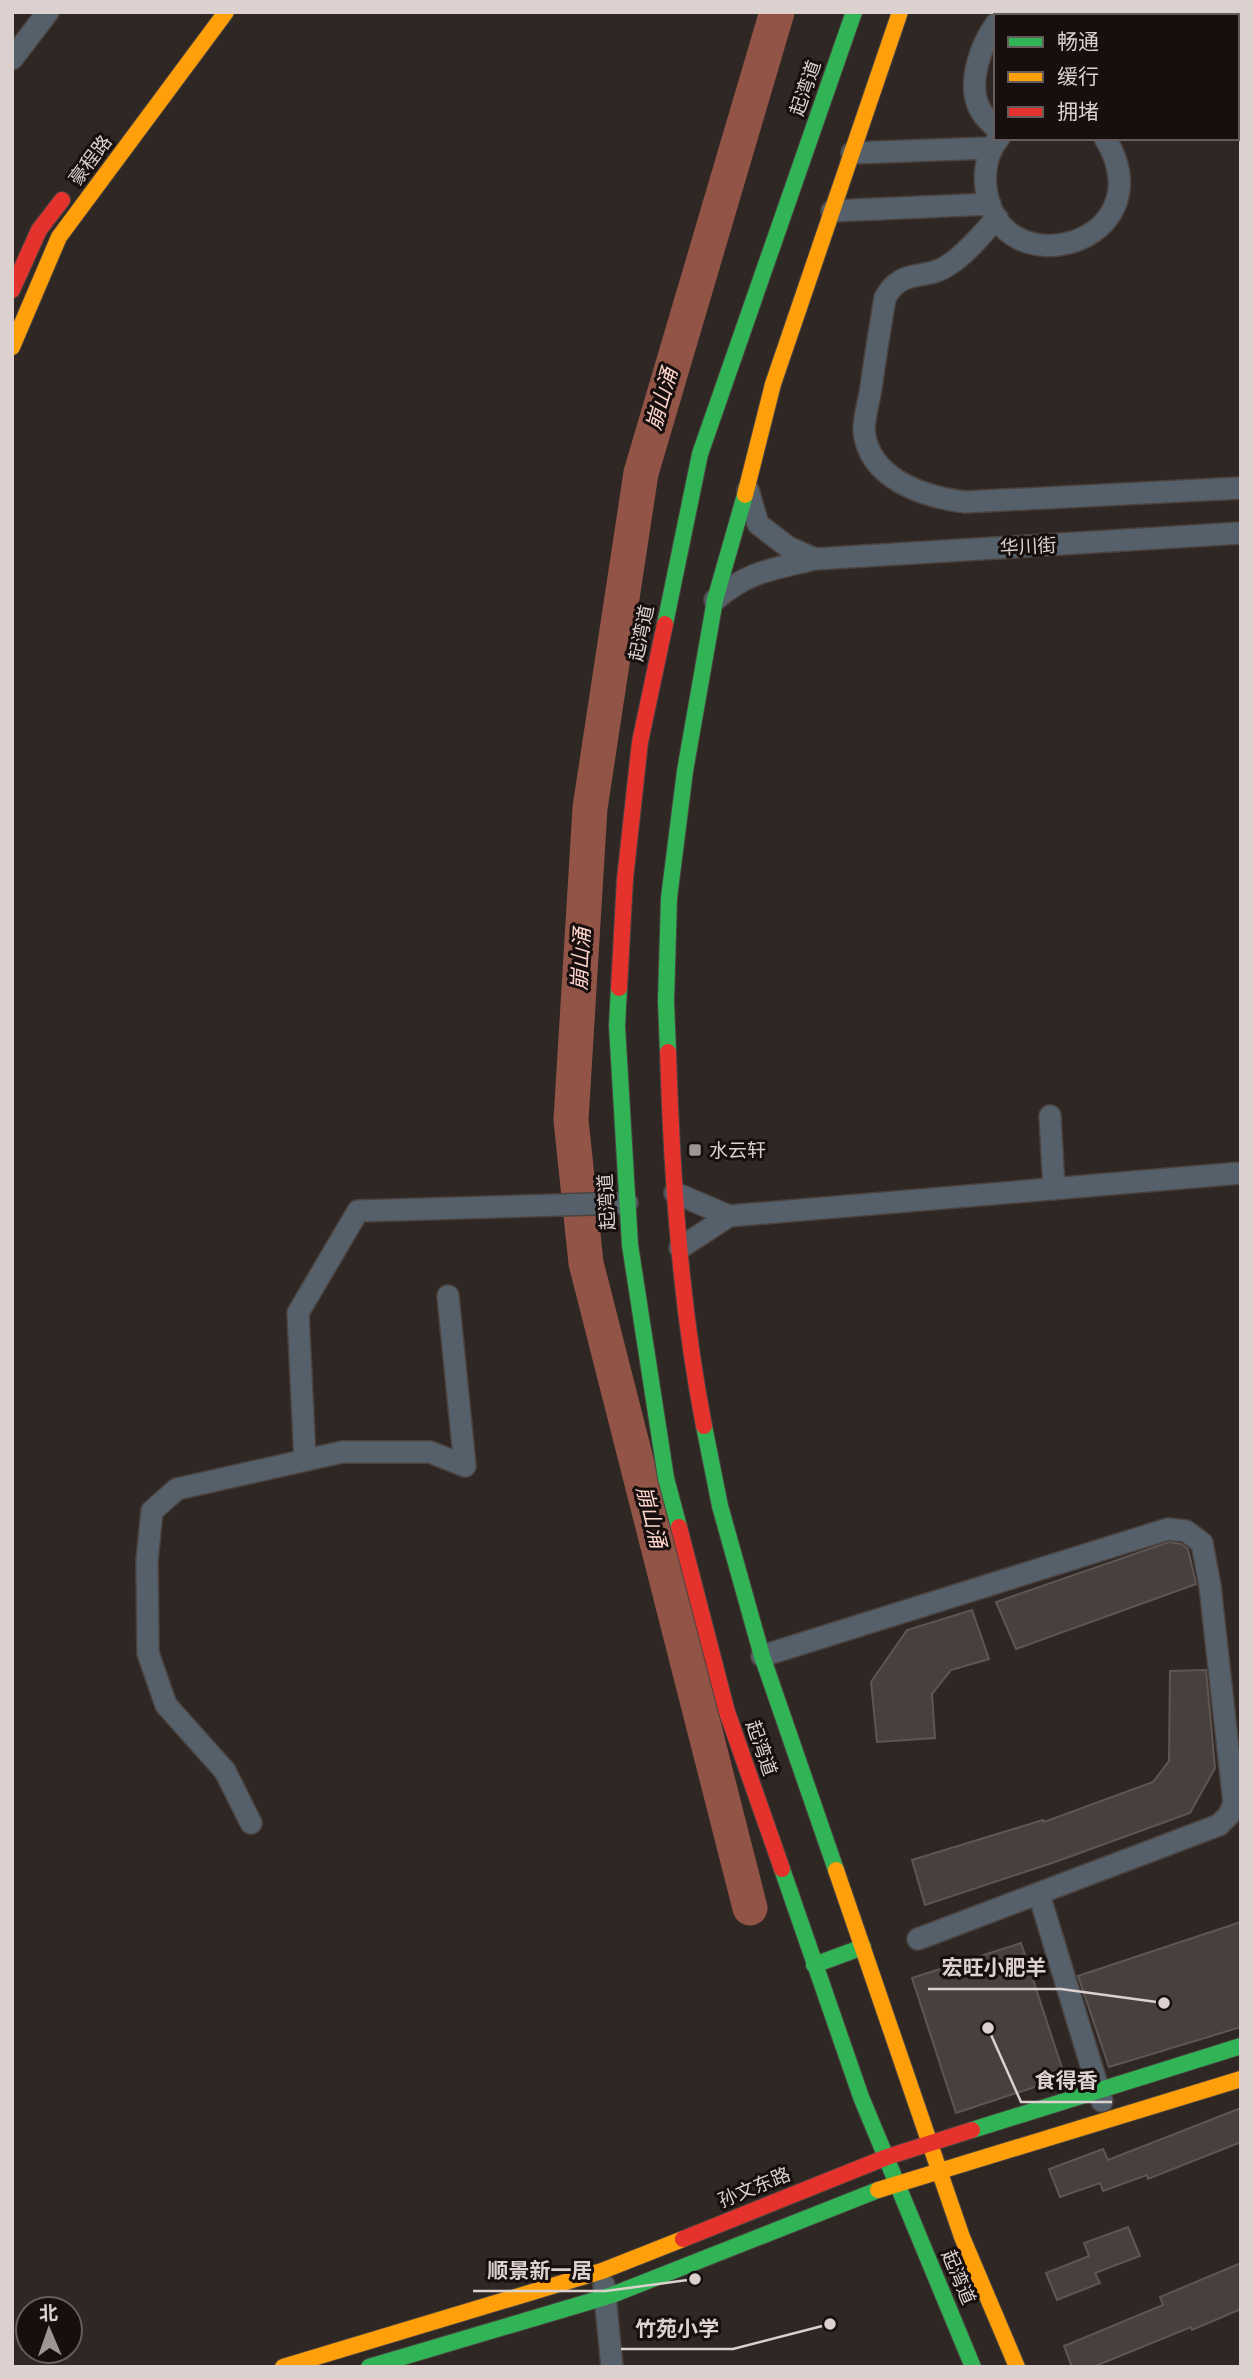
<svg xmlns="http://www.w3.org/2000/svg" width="1253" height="2379" viewBox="0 0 1253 2379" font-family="Arial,'Noto Sans SC',sans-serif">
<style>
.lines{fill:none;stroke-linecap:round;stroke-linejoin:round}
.river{stroke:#915447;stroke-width:35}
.building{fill:#47403d;stroke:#5d5653;stroke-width:2}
.street-casing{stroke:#4a4340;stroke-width:24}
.fast-casing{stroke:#4a4340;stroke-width:18}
.slow-casing{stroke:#4a4340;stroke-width:18}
.jam-casing{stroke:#4a4340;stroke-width:18}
.street{stroke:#56606a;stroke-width:21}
.fast{stroke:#30b455;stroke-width:16}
.slow{stroke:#ff9f0a;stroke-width:16}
.jam{stroke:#e5322d;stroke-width:16}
.poi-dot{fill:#9f9693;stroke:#160f0d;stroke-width:2.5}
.labels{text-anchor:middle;stroke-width:6;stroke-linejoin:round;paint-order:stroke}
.street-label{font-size:19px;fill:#dcd1cf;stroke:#160f0d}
.poi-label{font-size:19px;fill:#dcd1cf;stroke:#160f0d;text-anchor:start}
.water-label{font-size:21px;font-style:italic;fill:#fdd4cb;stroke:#160f0d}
.leader{fill:none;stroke:#dcd1cf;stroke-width:2.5}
.callout-dot{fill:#dcd1cf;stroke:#160f0d;stroke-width:2.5}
.callout-label{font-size:21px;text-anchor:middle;font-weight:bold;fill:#dcd1cf;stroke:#160f0d;stroke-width:6;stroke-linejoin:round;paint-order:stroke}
</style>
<rect width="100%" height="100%" fill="#2f2724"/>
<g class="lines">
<path class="river" d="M750 1908 586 1263 571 1120 590 808 641 473 777 12"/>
</g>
<path class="building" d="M1169 1542 1181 1544 1188 1549 1196 1584 1016 1649 996 1602Z
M972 1610 989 1659 951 1670 932 1694 935 1738 877 1742 871 1682 907 1630Z
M1206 1670 1215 1768 1190 1813 1055 1862 925 1905 912 1860 1043 1820 1044 1822 1153 1782 1169 1761 1170 1671Z
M1241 1922V2027L1109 2067 1078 1976Z
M1021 1943 1065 2077 956 2113 912 1978Z
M1241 2108V2142L1148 2179 1147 2175 1103 2191 1100 2183 1060 2197 1049 2169 1103 2149 1108 2160Z
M1128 2227 1140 2256 1095 2273 1100 2283 1057 2300 1046 2273 1089 2256 1084 2243Z
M1241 2263V2309L1192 2330 1191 2327 1093 2367H1072L1064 2346 1163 2305 1160 2297Z"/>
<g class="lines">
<defs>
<path id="street" d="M1128 12V16
M996 24C982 43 969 78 977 102 980 113 988 120 996 128
M12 59 48 12
M999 138C987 152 984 170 986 188 998 291 1169 244 1105 138
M852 153 990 148
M832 211 990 204
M997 218C982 234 968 252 950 264 926 282 902 266 885 298 880 328 875 358 871 388 869 401 864 417 864 430 868 479 924 497 965 502L1241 488
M748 490 758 524 788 547 815 559
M715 600C748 571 774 569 815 559L1241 533
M1050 1116 1054 1189
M675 1193 729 1216
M680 1248 729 1216 1241 1173
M305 1460 298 1313 358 1211 627 1203
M762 1656 1168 1529 1186 1531 1202 1543 1210 1586 1234 1803 1229 1815 1219 1825 918 1939
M251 1823 225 1771 166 1705 148 1653 147 1560 152 1511 177 1489 342 1452H430L465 1466 448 1296
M1039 1894 1102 2101
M604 2285 612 2367"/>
<path id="fast" d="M665 624 700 454 854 12
M619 988 617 1026 630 1245 666 1478 679 1527
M668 1052 666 1001 669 898 685 771 715 600 745 495
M704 1426 720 1506 762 1656 836 1870
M782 1869 861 2097 973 2367
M814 1965 863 1947
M972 2130 1241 2046
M369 2367 612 2295 878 2190"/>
<path id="slow" d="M12 347 59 237 226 12
M745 495 773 384 900 12
M836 1870 962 2237 1017 2367
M878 2190 1241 2079
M283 2367 602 2271 683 2239"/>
<path id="jam" d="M12 290 39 230 62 200
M619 988 625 879 640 742 665 624
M668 1052C672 1177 680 1303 704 1426
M679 1527 727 1712 782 1869
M683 2239 887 2157 972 2130"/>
</defs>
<use href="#street" class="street-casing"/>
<use href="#fast" class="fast-casing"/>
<use href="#slow" class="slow-casing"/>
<use href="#jam" class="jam-casing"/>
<use href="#street" class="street"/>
<use href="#fast" class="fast"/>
<use href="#slow" class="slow"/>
<use href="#jam" class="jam"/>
</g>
<rect class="poi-dot" x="688" y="1143" width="14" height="14" rx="3.5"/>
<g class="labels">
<g class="street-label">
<text transform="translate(805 88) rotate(-71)" y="7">起湾道</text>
<text transform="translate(90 160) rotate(-53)" y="7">豪程路</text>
<text transform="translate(1028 546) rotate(-3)" y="7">华川街</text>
<text transform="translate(641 633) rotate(-78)" y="7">起湾道</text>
<text transform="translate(606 1202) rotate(-93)" y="7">起湾道</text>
<text transform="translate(762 1748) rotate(71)" y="7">起湾道</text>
<text transform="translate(754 2187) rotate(-22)" y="7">孙文东路</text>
<text transform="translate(959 2277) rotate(67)" y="7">起湾道</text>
</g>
<g class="poi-label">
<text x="709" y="1157">水云轩</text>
</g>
<g class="water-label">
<text transform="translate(662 399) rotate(-74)" y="7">崩山涌</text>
<text transform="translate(581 959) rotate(-87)" y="7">崩山涌</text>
<text transform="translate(651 1517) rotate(76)" y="7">崩山涌</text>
</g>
</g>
<path class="leader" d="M1164 2003L1061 1989H928M988 2028L1021 2102H1112M695 2279L606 2291H473M830 2324L733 2349H621"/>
<g class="callout-dot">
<circle cx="1164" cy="2003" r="7"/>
<circle cx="988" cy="2028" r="7"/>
<circle cx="695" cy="2279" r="7"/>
<circle cx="830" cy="2324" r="7"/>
</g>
<g class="callout-label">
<text x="994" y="1975">宏旺小肥羊</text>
<text x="1066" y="2088">食得香</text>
<text x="540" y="2278">顺景新一居</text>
<text x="677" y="2336">竹苑小学</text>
</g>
<rect width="1253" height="2379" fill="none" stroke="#dcd1cf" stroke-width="28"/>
<rect x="994" y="14" width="245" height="126" fill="#160f0d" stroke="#655d5b" stroke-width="2"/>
<rect x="1008" y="37" width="35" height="10" fill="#30b455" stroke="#655d5b" stroke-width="2"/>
<text x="1057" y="49" font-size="21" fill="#dcd1cf">畅通</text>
<rect x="1008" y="72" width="35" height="10" fill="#ff9f0a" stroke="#655d5b" stroke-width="2"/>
<text x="1057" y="84" font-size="21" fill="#dcd1cf">缓行</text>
<rect x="1008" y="107" width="35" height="10" fill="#e5322d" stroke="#655d5b" stroke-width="2"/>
<text x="1057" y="119" font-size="21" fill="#dcd1cf">拥堵</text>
<g transform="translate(49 2330) rotate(358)"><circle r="33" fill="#160f0d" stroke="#655d5b" stroke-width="2"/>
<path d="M0-5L12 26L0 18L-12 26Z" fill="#9f9693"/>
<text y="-10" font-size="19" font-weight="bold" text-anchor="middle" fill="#dcd1cf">北</text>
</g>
</svg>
